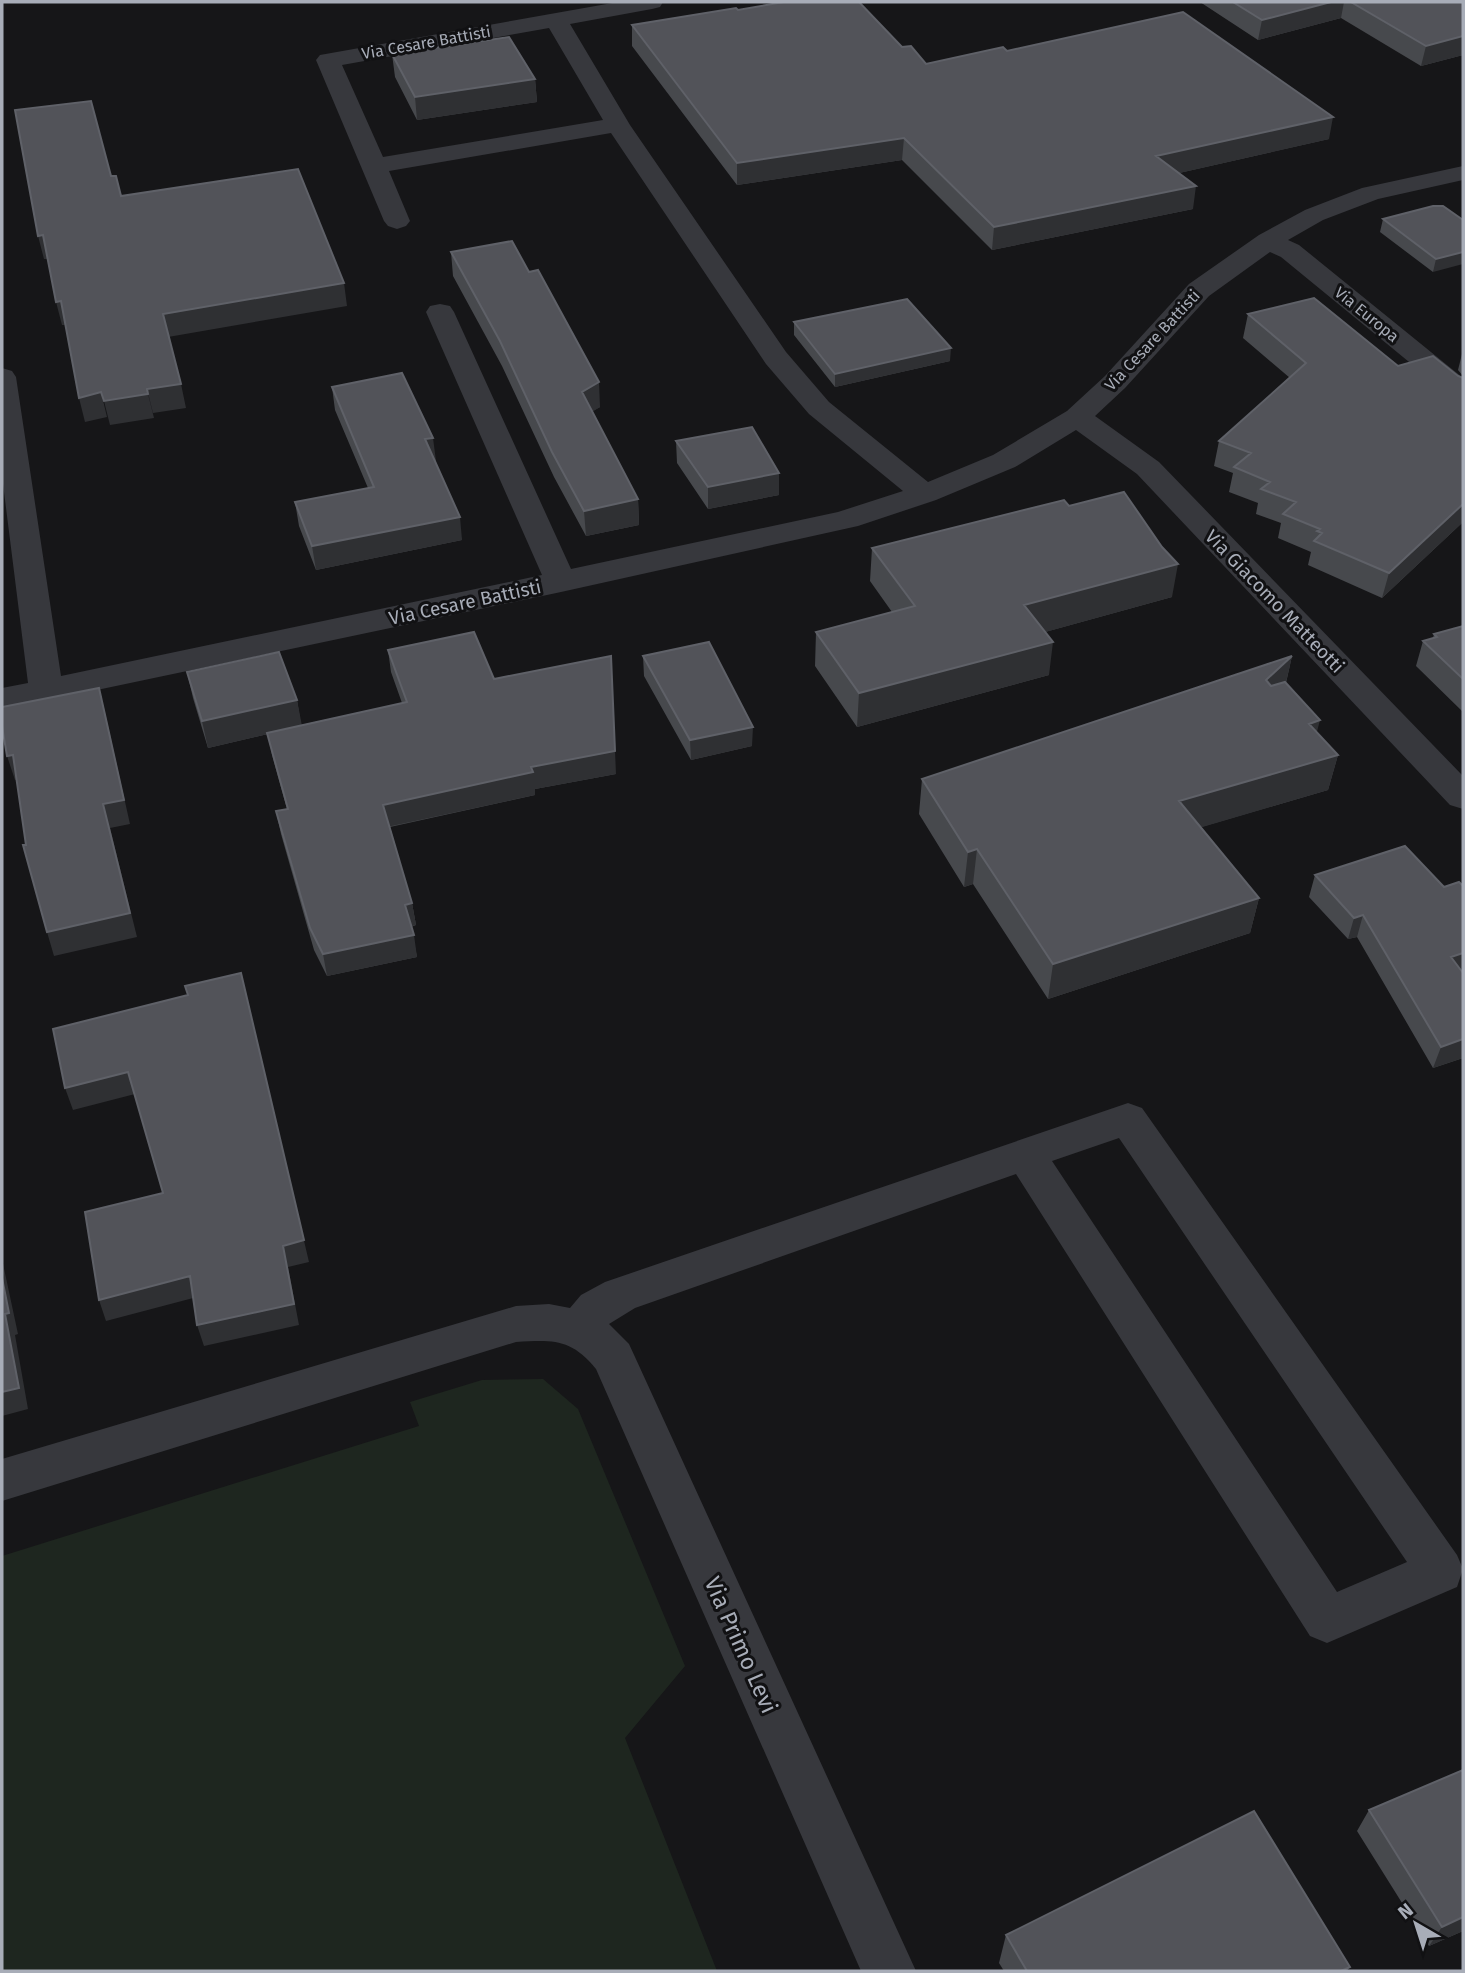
<svg xmlns="http://www.w3.org/2000/svg" width="1465" height="1973" viewBox="0 0 1465 1973" font-family="'Fira Sans',sans-serif">
<style>
.green{fill:#1e261f}
.lines{fill:none;stroke-linecap:round;stroke-linejoin:round}
.street{fill:#37383d;fill-rule:evenodd}
.wall{fill:#47494d}
.shaded-wall{fill:#2f3033}
.building{fill:#525359;stroke:#5f6168;stroke-width:2}
.labels{text-anchor:middle;stroke-width:6;stroke-linejoin:round;paint-order:stroke}
.far-street-label{font-size:16px;fill:#a8adb8;stroke:#111113}
.street-label{font-size:19px;fill:#a8adb8;stroke:#111113}
.near-street-label{font-size:23px;fill:#a8adb8;stroke:#111113}
</style>
<rect width="100%" height="100%" fill="#161618"/>
<path class="green" d="M543 1379 578 1409 685 1666 625 1738 717 1971H2V1556L419 1426 410 1402 482 1380Z"/>
<g class="lines">
<path class="street" d="M618 2H663L660 7 652 9 570 24 630 125 786 352 829 402 928 482 993 455 1067 411 1105 376 1189 284 1259 235 1305 210 1362 188 1463 166V180L1378 199 1323 220 1288 240 1299 245 1463 378V401L1453 398 1281 257 1270 252 1209 296 1125 388 1095 416 1159 462 1463 776V809L1450 805 1137 474 1076 430 1015 467 936 500 858 526 561 592 2 710V688L28 683 2 476V368L12 371 16 377 61 676 542 575 426 312 430 306 440 304 450 306 454 312 571 569 838 512 903 491 809 414 766 364 611 133 389 171 410 221 406 226 397 229 388 226 384 221 316 60 320 55ZM549 28 603 120 383 157 342 65Z
M1128 1103 1142 1108 1457 1555 1463 1569 1457 1587 1327 1643 1310 1636 1016 1174 635 1308 609 1324 629 1344 635 1357 916 1971H861L596 1369C571 1338 552 1340 516 1342L2 1501V1459L516 1306 549 1304 570 1308 581 1295 605 1282ZM1119 1138 1407 1562 1337 1592 1052 1161Z"/>
</g>
<path class="wall" d="M1200 2H1463V55L1421 66 1341 18 1258 40Z
M738 10 902 47 926 64 1007 51 1329 139 1179 173 1193 209 992 250 902 160 737 185 632 46V25Z
M392 54 535 79 537 102 417 120 395 77Z
M1383 219 1463 220 1433 272 1380 232Z
M451 252 600 407 592 411 638 499 639 525 586 536 554 477 502 366 453 276Z
M1248 314 1398 366 1463 378V522L1382 598 1308 565 1311 552 1278 538 1281 523 1256 514 1258 503 1229 492 1233 473 1214 466 1219 441 1290 378 1243 338Z
M794 322 950 361 835 387 794 335Z
M1463 350V376L1458 370Z
M332 387 436 461H435L462 540 316 570 299 526 295 502 368 488 335 410Z
M676 441 779 473V495L708 509 677 463Z
M1069 506 1172 597 1045 632 1049 675 857 727 815 666 816 632 892 612 870 581 872 548Z
M1463 626V712L1416 666 1423 641 1433 638 1434 634Z
M388 650 494 679 616 774 535 789V795L390 827 412 903 416 925 411 927 417 957 327 976 314 950 281 834 276 811 287 809 272 755 268 734 208 748 193 698 187 672 297 700 301 725 402 703 391 672Z
M643 656 752 746 691 760 644 676Z
M1292 656 1286 683 1317 733 1338 755 1328 790 1201 827 1259 898 1250 933 1048 999 973 884 964 887 919 814 922 779Z
M1315 875 1444 887 1463 971 1462 972 1463 973V1058L1433 1068 1357 937 1348 939 1309 897Z
M1369 1810 1463 1931 1429 1946 1357 1831Z
M1006 1935 1350 1967 1347 1971H1004L999 1963Z"/>
<path class="shaded-wall" d="M1331 2H1344L1341 18 1258 40 1262 20Z
M1463 36V55L1421 66 1426 46Z
M535 79 537 102 417 120 415 97Z
M1333 117 1329 139 1153 179 1156 156Z
M904 138 902 160 737 185V163Z
M1196 186 1193 209 992 250 994 227Z
M43 235 48 259H44L38 236Z
M1463 252V264L1433 272 1436 259Z
M344 283 347 306 168 337 163 314Z
M61 301 67 325H62L56 302Z
M951 348 950 361 835 387V374Z
M599 382 600 407 584 417 582 392Z
M181 384 186 408 153 413 147 389Z
M101 392 107 417 85 422 79 398Z
M148 394 154 418 110 425 104 401Z
M433 438 436 461 428 463 425 439Z
M779 473V495L708 509V487Z
M638 499 639 525 586 536 584 511Z
M1463 504V522L1382 598 1389 573Z
M460 517 462 540 316 570 312 546Z
M1178 564 1172 597 1020 639 1024 605Z
M1053 642 1049 675 857 727 859 693Z
M611 656 616 774 535 789V795L387 827 383 805 531 767Z
M1292 656 1284 691 1258 715 1266 680Z
M99 688 105 712 130 824 110 828 137 937 54 956 47 932 103 804Z
M297 700 302 726 208 748 202 721Z
M1320 720 1311 755 1309 724Z
M753 727 752 746 691 760 690 740Z
M13 755 21 779 15 780 7 756Z
M1338 755 1328 790 1172 836 1179 801Z
M977 849 973 884 964 887 968 852Z
M1259 898 1250 933 1048 999 1053 964Z
M412 903 416 925 409 927 405 905Z
M1363 915 1357 937 1348 939 1354 918Z
M414 935 417 957 327 976 323 954Z
M1463 953V971L1443 979 1451 957Z
M241 973 309 1262 288 1267 299 1325 204 1346 197 1325 283 1246Z
M1463 1039V1058L1433 1068 1441 1047Z
M128 1072 135 1094 73 1110 65 1088Z
M2 1259 18 1334 15 1335 28 1409 2 1416 5 1314 2 1278Z
M190 1276 197 1297 106 1321 99 1300Z
M1463 1917V1931L1429 1946 1442 1927Z"/>
<path class="building" d="M784 2H859L902 47 911 46 926 64 1003 47 1007 51 1183 12 1333 117 1156 156 1196 186 994 227 904 138 737 163 632 25 736 8 738 10Z
M1233 2H1331L1262 20Z
M1351 2H1463V36L1426 46Z
M509 37 535 79 415 97 392 54Z
M91 101 111 176H116L121 196 298 169 344 283 163 314 181 384 147 389 148 394 104 401 101 392 79 398 61 301 56 302 43 235 38 236 15 110Z
M1433 206H1443L1463 220V252L1436 259 1383 219Z
M512 241 529 272 538 270 599 382 582 392 638 499 584 511 552 452 500 341 451 252Z
M1314 298 1398 366 1433 356 1458 376 1463 378V504L1389 573 1314 541 1322 533 1317 531 1320 529 1283 514 1296 502 1261 489 1270 482 1234 467 1251 453 1219 441 1306 363 1248 314Z
M907 299 951 348 835 374 794 322Z
M402 373 433 438 425 439 460 517 312 546 295 502 374 487 332 387Z
M752 427 779 473 708 487 676 441Z
M1124 492 1162 547 1178 564 1024 605 1053 642 859 693 816 632 915 606 872 548 1064 500 1069 506Z
M1463 626V679L1423 641 1437 637 1434 634Z
M474 632 494 679 611 656 615 751 531 767 533 772 383 805 412 903 405 905 414 935 323 954 310 928 276 811 288 809 267 733 407 702 388 650Z
M709 642 753 727 690 740 643 656Z
M279 652 297 700 202 721 187 672Z
M1292 656 1266 680 1271 686 1285 682 1320 720 1309 724 1338 755 1179 801 1259 898 1053 964 977 849 968 852 922 779Z
M99 688 124 800 103 804 130 913 47 932 23 845H26L13 755 7 756 2 726V707Z
M1405 846 1444 887 1459 882 1463 886V953L1451 957 1463 973V1039L1441 1047 1363 915 1354 918 1315 875Z
M241 973 304 1240 283 1246 294 1304 197 1325 190 1276 99 1300 85 1212 163 1193 128 1072 65 1088 53 1029 188 995 185 986Z
M2 1278 9 1313 5 1314 19 1388 2 1392Z
M1463 1770V1917L1442 1927 1369 1810Z
M1254 1811 1350 1967 1341 1971H1027L1006 1935Z"/>
<g class="labels">
<g class="far-street-label">
<text transform="translate(426 42) rotate(-10)" y="6">Via Cesare Battisti</text>
<text transform="translate(1367 314) rotate(39)" y="6">Via Europa</text>
<text transform="translate(1152 340) rotate(-47)" y="6">Via Cesare Battisti</text>
</g>
<g class="street-label">
<text transform="translate(1275 601) rotate(46)" y="7">Via Giacomo Matteotti</text>
<text transform="translate(465 602) rotate(-12)" y="7">Via Cesare Battisti</text>
</g>
<g class="near-street-label">
<text transform="translate(741 1645) rotate(66)" y="8">Via Primo Levi</text>
</g>
</g>
<rect width="1465" height="1973" fill="none" stroke="#a8adb8" stroke-width="7"/>
<g transform="translate(1416 1924) rotate(321)" stroke="#111113" stroke-width="5" paint-order="stroke">
<path d="M0-5L12 26L0 18L-12 26Z" fill="#a8adb8"/>
<text y="-10" font-size="19" font-weight="bold" text-anchor="middle" fill="#a8adb8">N</text>
</g>
</svg>
